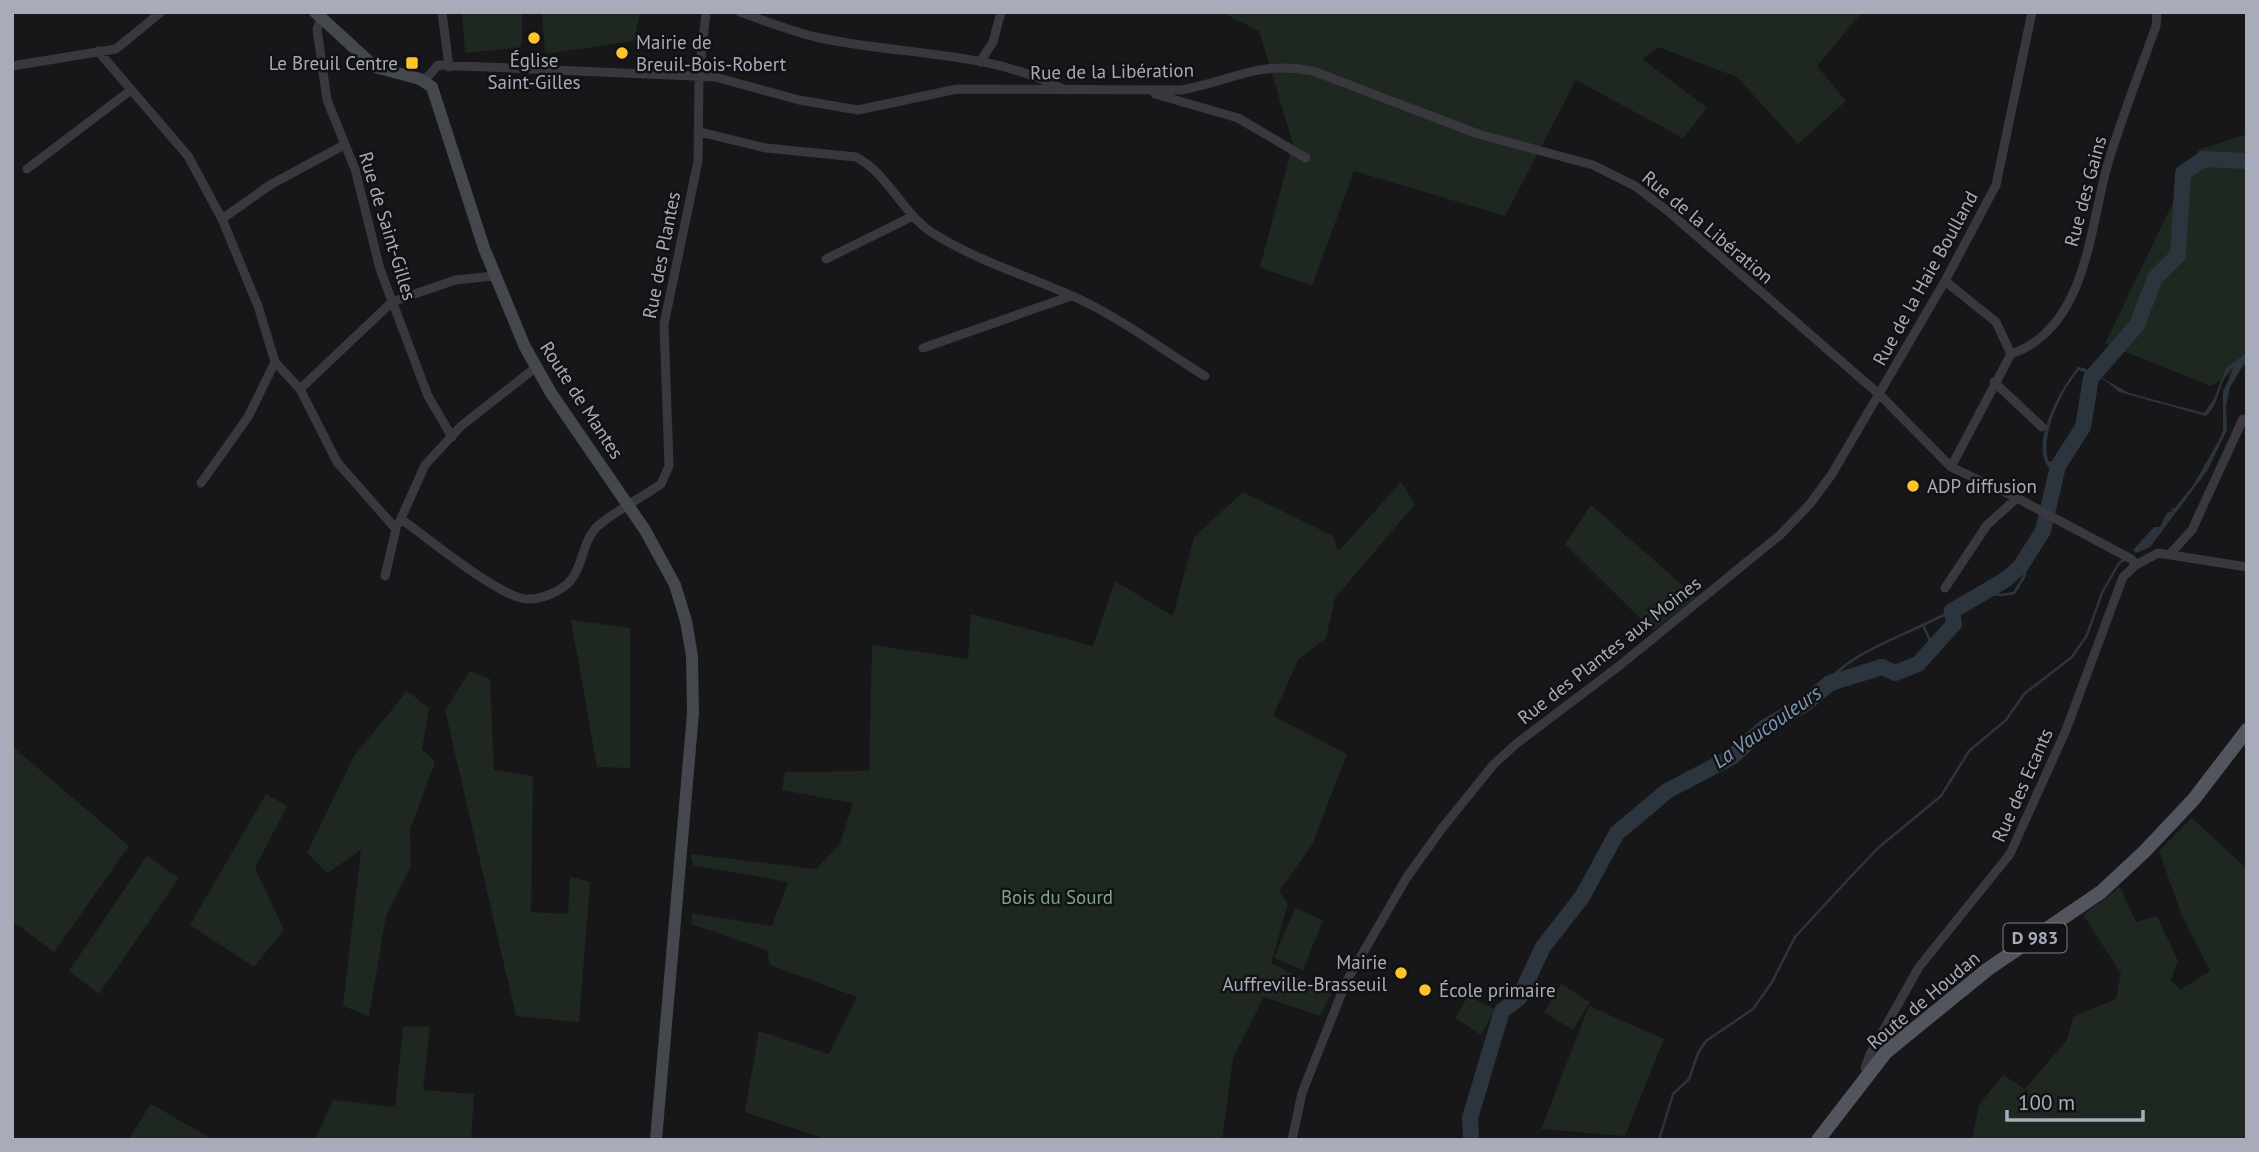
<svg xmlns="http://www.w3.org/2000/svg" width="2259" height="1152" viewBox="0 0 2259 1152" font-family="'PT Sans',sans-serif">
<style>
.green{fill:#1e2820}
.water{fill:#2c353e}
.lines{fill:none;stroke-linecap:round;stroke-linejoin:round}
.stream{stroke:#2c353e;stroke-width:2.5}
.river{stroke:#2c353e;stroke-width:16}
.street{stroke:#38383e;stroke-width:9}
.secondary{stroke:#45474f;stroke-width:12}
.primary{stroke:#53555e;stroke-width:14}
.poi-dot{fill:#fec52a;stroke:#121214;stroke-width:2.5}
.labels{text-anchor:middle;stroke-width:5;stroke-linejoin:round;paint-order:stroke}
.shield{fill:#121214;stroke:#7b7e88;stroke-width:2}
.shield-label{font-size:18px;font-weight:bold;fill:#a8acba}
.poi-label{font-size:19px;fill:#a8acba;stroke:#121214;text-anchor:start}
.street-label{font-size:19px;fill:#a8acba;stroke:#121214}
.park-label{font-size:19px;fill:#7ea683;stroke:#121214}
.water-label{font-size:21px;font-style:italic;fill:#7d98b7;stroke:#121214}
</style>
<rect width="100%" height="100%" fill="#171719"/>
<path class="green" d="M462 12H522V43L519 48 465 53Z
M542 12H640L634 41 545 54Z
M1221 12H1862L1817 66 1846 101 1798 144 1737 77 1658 47 1642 59 1707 108 1683 138 1576 80 1505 216 1354 171 1312 286 1260 267 1293 144 1259 31Z
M2247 134V364L2211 386 2105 344 2198 150Z
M1401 482 1415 504 1335 598 1326 638 1298 660 1273 716 1347 754 1312 845 1279 891 1288 904 1271 963 1331 994 1320 1016 1264 997 1233 1058 1222 1140H828L745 1112 759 1031 829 1054 857 997 770 965 767 950 691 924 692 913 772 926 788 882 693 865 690 854 816 869 840 844 853 803 782 790 785 772 869 771 872 645 968 659 971 614 1093 646 1115 581 1173 616 1194 537 1243 492 1333 536 1338 552Z
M1591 505 1696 597 1653 631 1565 544Z
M571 620 630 628V768L597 767Z
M470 671 490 679 494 770 533 776 531 912 568 914 570 877 590 882 579 1022 516 1016 445 710Z
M407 691 429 708 422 749 435 762 410 830 411 866 386 916 369 1016 343 1006 361 850 327 873 307 853 354 756Z
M12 746 129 846 54 952 12 921Z
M266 794 287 806 255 868 284 930 254 967 190 925Z
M2192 818 2247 869V1140H1972L1979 1105 2003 1075 2025 1089 2067 1040 2073 1017 2116 999 2121 973 2083 915 2120 887 2136 922 2157 916 2178 961 2171 980 2180 990 2210 971 2182 916 2159 851Z
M147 856 179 878 99 994 69 971Z
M1295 908 1323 920 1303 970 1274 958Z
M1561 984 1590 1002 1573 1030 1544 1012Z
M1468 996 1495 1009 1481 1035 1455 1018Z
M1589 1006 1664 1039 1625 1136 1541 1129Z
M430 1026 423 1090 474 1094 471 1140H315L333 1100 395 1107 403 1027Z
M151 1104 214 1140H128Z"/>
<path class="water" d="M2247 353V359L2230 387 2226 406 2227 430 2207 471 2150 547 2136 553 2133 550 2154 527H2160L2167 513 2173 511 2170 509 2175 508 2194 484 2220 438 2223 430V392L2234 367C2218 376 2221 404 2206 416L2119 392 2106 381 2079 370C2061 391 2041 433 2048 461L2055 462 2052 471C2026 449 2060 389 2078 367L2084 368 2129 393 2204 413 2214 399 2226 368Z"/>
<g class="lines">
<path class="stream" d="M1987 593 2002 595 2014 593 2025 575 2024 560
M1933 647 1923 625 1952 611
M1820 690C1846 656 1885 643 1923 625
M1659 1140 1673 1094 1689 1079 1698 1053 1706 1041 1753 1009 1772 982 1795 937 1841 887 1878 848 1941 796 1969 751 2006 720 2024 694 2072 657 2087 635 2102 593 2119 563 2126 558"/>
<path class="river" d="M1471 1140 1470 1118 1502 1011 1519 998 1543 947 1582 897 1617 833 1667 791 1732 757 1764 728 1805 704 1830 683 1882 667 1895 673 1918 664 1954 624 1952 611 2005 580 2020 567 2043 531 2058 466 2083 427 2091 378 2137 325 2155 278 2178 255 2183 173 2204 159 2247 161"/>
<path class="street" d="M442 12 449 67
M740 12C765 21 790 31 816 37 899 56 987 49 1065 90
M321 19 317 29 327 100 355 169 380 269 428 396 452 437
M98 51 188 156 222 219 258 306 275 362 300 389 337 462 396 529 385 576
M980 62 993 42 1001 12
M12 66 116 49 161 12
M424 81 438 65 715 77 799 100 858 110 957 89 1181 90C1232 81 1258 60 1313 71L1478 134 1593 165 1635 186 1669 212 1880 395 1951 467 2017 498 2131 559 2136 565 2158 553 2247 567
M1155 94 1238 118 1306 158
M700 132 766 148 856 157C887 173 902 212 931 232 977 261 1028 276 1077 298 1122 319 1163 350 1205 376
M27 169 131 90
M222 219 270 185 344 145
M826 259 913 216
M1945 281 1996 322 2011 354 1951 467
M923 348 1071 296
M2011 354C2087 328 2089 229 2108 163 2122 117 2140 71 2156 26L2157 12
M1994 382 2042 427
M300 389 392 302 455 280 494 276
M201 483 248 417 275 362
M401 519C428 538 492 591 521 598 535 602 555 594 566 585 584 570 581 540 599 525 617 510 641 498 661 484L669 466 664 324 698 161 699 76 706 12
M399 523 425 465 461 426 535 368
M2170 554 2192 530 2243 419
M1945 588 1987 525 2017 498
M1870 1072 1865 1068 1870 1054 1919 967 2010 854 2066 730 2123 577 2136 565
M1292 1140 1302 1093 1346 982 1407 877 1443 827 1494 764 1516 744 1619 666 1780 535 1810 504 1832 474 1945 281 1996 185 2032 12"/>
<path class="secondary" d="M315 12 375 67 420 79 432 87 484 248 525 347 551 393 645 530 675 585 686 621 692 656 693 713 656 1140"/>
<path class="primary" d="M1818 1140 1886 1052 1988 969 2101 892 2145 851 2194 799 2247 730"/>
</g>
<g class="poi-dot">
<circle cx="534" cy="38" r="7"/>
<circle cx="622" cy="53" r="7"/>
<rect x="405" y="56" width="14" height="14" rx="3.5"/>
<circle cx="1913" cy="486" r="7"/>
<circle cx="1401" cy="973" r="7"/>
<circle cx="1425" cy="990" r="7"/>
</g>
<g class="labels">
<rect class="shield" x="2003.5" y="923.5" width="63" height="29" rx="5"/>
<g class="shield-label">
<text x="2035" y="944">D 983</text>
</g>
<g class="poi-label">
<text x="636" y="49">Mairie de<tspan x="636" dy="22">Breuil-Bois-Robert</tspan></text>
<text x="534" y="67" text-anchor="middle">Église<tspan x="534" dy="22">Saint-Gilles</tspan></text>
<text x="398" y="70" text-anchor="end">Le Breuil Centre</text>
<text x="1927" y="493">ADP diffusion</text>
<text x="1387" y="969" text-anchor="end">Mairie<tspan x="1387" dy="22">Auffreville-Brasseuil</tspan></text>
<text x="1439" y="997">École primaire</text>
</g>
<g class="street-label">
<text transform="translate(1112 71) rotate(-1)" y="7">Rue de la Libération</text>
<text transform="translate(2085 191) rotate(-75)" y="7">Rue des Gains</text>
<text transform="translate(388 226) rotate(73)" y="7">Rue de Saint-Gilles</text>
<text transform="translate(1708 227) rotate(40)" y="7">Rue de la Libération</text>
<text transform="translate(661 255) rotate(-79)" y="7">Rue des Plantes</text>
<text transform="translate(1925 278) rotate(-61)" y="7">Rue de la Haie Boulland</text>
<text transform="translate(582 400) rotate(57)" y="7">Route de Mantes</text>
<text transform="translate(1609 650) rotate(-38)" y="7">Rue des Plantes aux Moines</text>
<text transform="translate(2022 785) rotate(-66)" y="7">Rue des Ecants</text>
<text transform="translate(1923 1000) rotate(-40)" y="7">Route de Houdan</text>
</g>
<g class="park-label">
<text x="1057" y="904">Bois du Sourd</text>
</g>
<g class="water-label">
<text transform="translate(1767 727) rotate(-35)" y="7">La Vaucouleurs</text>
</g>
</g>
<rect width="2259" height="1152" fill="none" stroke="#a8acba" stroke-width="28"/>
<path d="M2007 1110v10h136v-10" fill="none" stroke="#a8acba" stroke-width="3.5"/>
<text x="2018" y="1110" font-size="21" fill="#a8acba" stroke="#121214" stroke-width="5" paint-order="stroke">100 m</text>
</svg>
